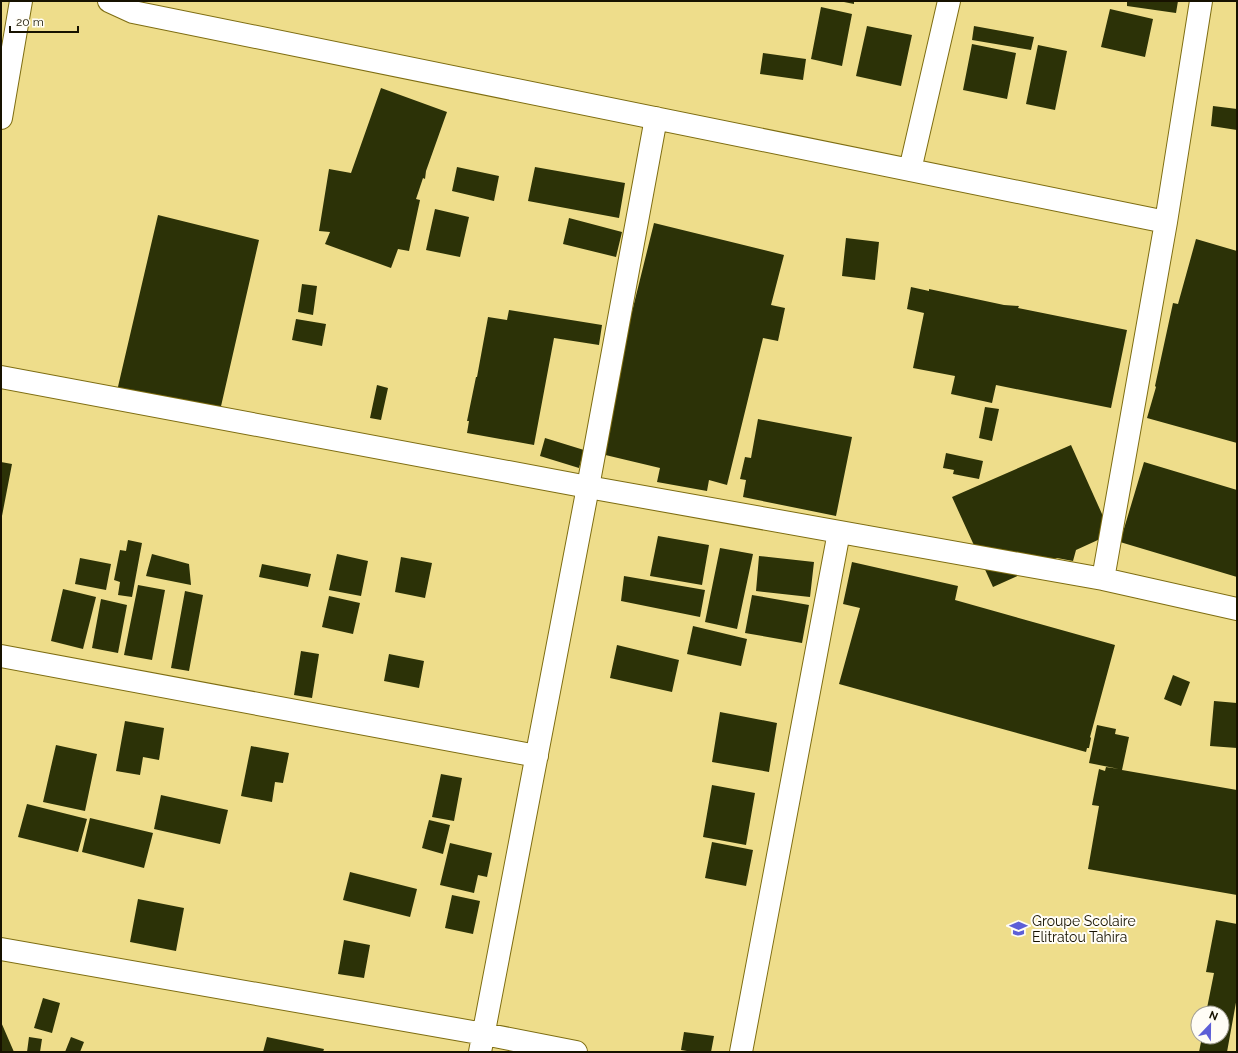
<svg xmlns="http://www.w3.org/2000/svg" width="1238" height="1053" viewBox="0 0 1238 1053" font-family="Raleway,sans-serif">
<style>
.building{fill:#2c3207}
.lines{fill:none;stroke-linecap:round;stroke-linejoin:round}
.minor-casing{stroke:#7e6d12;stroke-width:24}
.minor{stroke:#fff;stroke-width:22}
.labels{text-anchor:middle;stroke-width:4;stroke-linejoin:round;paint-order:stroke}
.poi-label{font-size:14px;fill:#171200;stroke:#fffdf6;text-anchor:start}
</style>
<rect width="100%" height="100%" fill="#eedd8b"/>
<path class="building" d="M839 1H854V4Z
M1127 1H1178L1176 13 1127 6Z
M821 7 852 14 842 66 811 59Z
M1110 9 1153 19 1145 57 1101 47Z
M867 26 912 35 901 86 856 76Z
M974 26 1034 37 1031 50 972 40Z
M972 44 1016 53 1007 99 963 90Z
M1038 45 1067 51 1055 110 1026 104Z
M763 53 806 59 803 80 760 74Z
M381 88 447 112 426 171 425 179 423 178 416 199 420 200 409 251 398 249 391 268 325 244 330 232 319 231 329 169 351 173Z
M1213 106 1237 109V130L1211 126Z
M457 167 499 176 494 201 452 191Z
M535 167 625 183 619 218 528 201Z
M435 209 469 217 460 257 426 250Z
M158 215 259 240 219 415 117 391Z
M569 218 622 232 616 257 563 244Z
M654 223 784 255 771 305 785 308 778 341 763 338 727 485 709 480 707 491 657 482 660 468 597 453Z
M846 238 879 242 875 280 842 276Z
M1196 239 1237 251V443L1147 418 1156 387 1155 386 1173 303 1178 304Z
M302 284 317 286 313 315 298 312Z
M911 287 929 291V289L1004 305 1019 306 1018 308 1127 330 1111 408 996 385 992 403 951 394 955 376 913 368 924 313 907 309Z
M509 310 602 325 599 345 554 338 534 445 467 433 469 421H467L476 377H477L488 317 507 320Z
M296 319 326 324 322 346 292 340Z
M377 385 388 388 381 420 370 418Z
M985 407 999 409 992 441 979 438Z
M758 419 852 437 836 516 743 497 746 480 740 479 745 457 751 458Z
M545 438 584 450 579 468 540 456Z
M1071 445 1111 534 1076 550 1073 561 1057 558 993 587 952 497Z
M946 453 983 461 979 479 953 474 954 470 943 468Z
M1 462 12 464 2 516H1Z
M1144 462 1237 490V577L1120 542Z
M658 536 709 545 702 585 650 576Z
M128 540 142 543 132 597 118 595 120 582 114 580 120 550 126 551Z
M720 548 753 554 737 629 705 622Z
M152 554 189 564 191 585 146 576Z
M337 554 368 561 361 596 329 590Z
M759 556 814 562 810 597 756 591Z
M401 557 432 563 425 598 395 592Z
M80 558 111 564 106 590 75 584Z
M852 562 958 586 955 600 1115 645 1090 737 1091 738 1089 748H1087L1086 752 839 684 860 608 843 604Z
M262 564 311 574 308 587 259 577Z
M624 576 705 590 700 617 621 601Z
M138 585 165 590 152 660 124 655Z
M63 589 96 597 83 649 51 641Z
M185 591 203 595 189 671 171 668Z
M752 595 809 605 802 643 745 633Z
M329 596 360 603 353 634 322 627Z
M101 599 127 605 118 653 92 648Z
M693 626 747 639 741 666 687 654Z
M617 645 679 660 672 692 610 678Z
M301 651 319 654 312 698 294 695Z
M389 654 424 661 419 688 384 681Z
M1173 675 1190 682 1181 706 1164 699Z
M1214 701 1237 703V748L1210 746Z
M720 712 777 723 769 772 712 762Z
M125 721 164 728 159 760 143 757 140 775 116 771Z
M1097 725 1116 729 1115 734 1129 737 1122 770 1237 790V895L1088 869 1099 806 1092 805 1099 769 1105 771 1106 767 1119 769 1089 763Z
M56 745 97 754 85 811 43 802Z
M251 746 289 753 283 783 275 782 272 802 241 796Z
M441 774 462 778 454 821 432 817Z
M712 785 755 793 746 845 703 837Z
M161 795 228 810 220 844 154 829Z
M27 804 87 819 78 852 18 837Z
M90 818 153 833 144 868 82 852Z
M429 820 450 825 443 854 422 848Z
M712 842 753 850 746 886 705 878Z
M450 843 492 853 487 877 478 875 474 893 440 885Z
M350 872 417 889 410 917 343 900Z
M452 895 480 901 473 934 445 928Z
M138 899 184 908 176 951 130 942Z
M1216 920 1237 924V997L1227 1052H1199L1202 1037H1222V1013H1206L1214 973 1206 972Z
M344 940 370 945 364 978 338 974Z
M43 998 60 1003 52 1033 34 1028Z
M1 1022 14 1052H1Z
M684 1032 714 1036 711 1052H693L681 1050Z
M29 1037 42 1039 40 1052H27Z
M71 1037 84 1042 80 1052H65Z
M267 1037 324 1049 323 1052H263Z"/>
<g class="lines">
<defs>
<path id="minor" d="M109 1 133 12 1166 222
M1 118 21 1
M910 170 949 1
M1 377 588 487 1103 579 1237 609
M1103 579 1166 222 1201 1
M1 656 537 756
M1 949 484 1034 576 1052
M480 1052 588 487 656 118
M741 1052 839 532"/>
</defs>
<use href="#minor" class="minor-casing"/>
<use href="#minor" class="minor"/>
</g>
<defs>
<symbol id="school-bare" viewBox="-9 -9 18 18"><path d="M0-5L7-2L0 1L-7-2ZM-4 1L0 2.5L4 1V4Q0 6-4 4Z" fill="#5d5fd7" stroke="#fffdf6" stroke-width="2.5" paint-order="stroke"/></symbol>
</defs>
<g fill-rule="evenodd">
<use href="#school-bare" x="1006" y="916" width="25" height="25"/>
</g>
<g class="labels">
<g class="poi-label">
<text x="1032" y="926">Groupe Scolaire<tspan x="1032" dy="16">Elitratou Tahira</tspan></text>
</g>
</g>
<rect width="1238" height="1053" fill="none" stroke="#171200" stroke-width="4"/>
<g transform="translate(1210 1025) rotate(22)"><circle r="19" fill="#fffdf6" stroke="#a29f94"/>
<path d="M0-3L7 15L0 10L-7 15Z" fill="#5d5fd7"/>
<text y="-6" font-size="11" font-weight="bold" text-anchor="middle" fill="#171200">N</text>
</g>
<path d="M10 26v6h68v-6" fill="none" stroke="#171200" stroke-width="2"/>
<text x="16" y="26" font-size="12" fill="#171200" stroke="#fffdf6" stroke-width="3" paint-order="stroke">20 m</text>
</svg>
